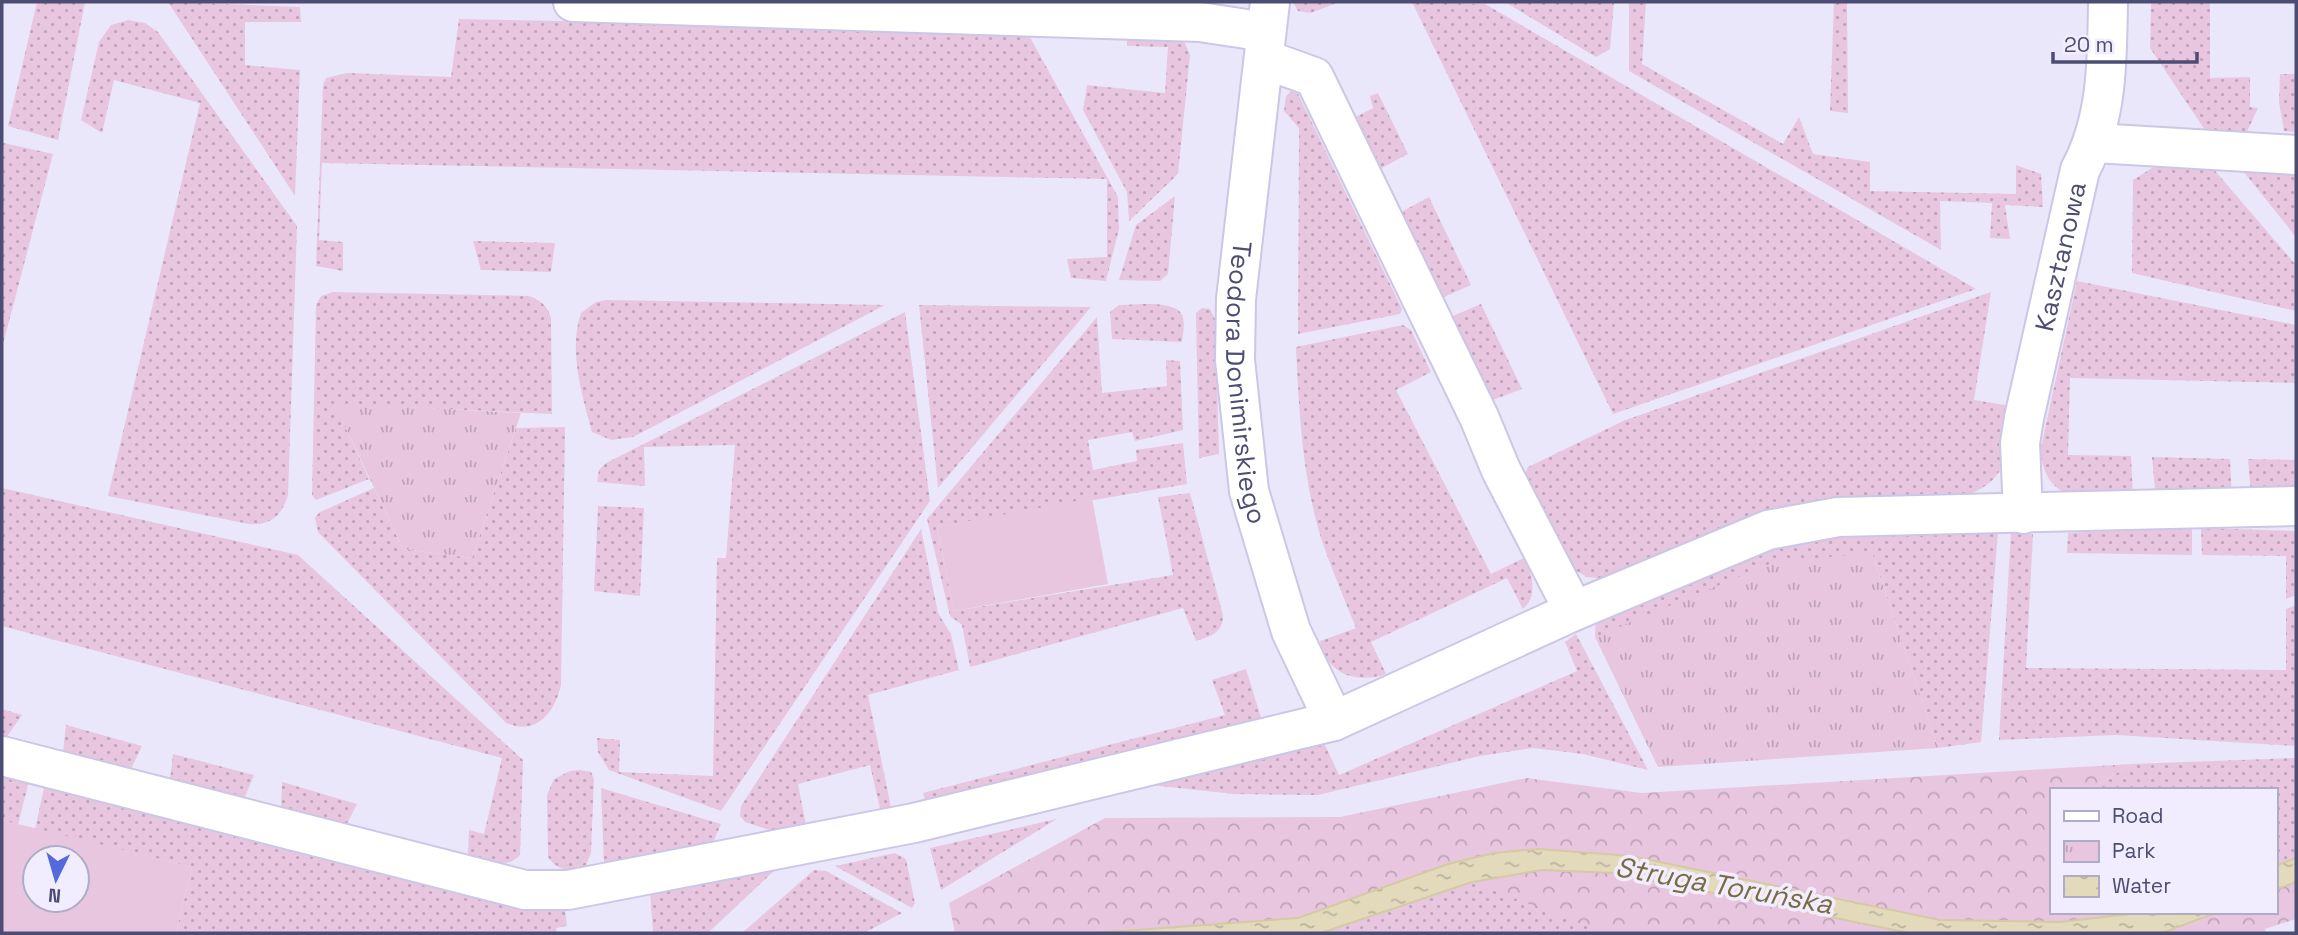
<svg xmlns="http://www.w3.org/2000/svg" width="2298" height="935" viewBox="0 0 2298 935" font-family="'Space Grotesk',sans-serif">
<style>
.grass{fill:url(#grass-dots)}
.forest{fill:url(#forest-crowns)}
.park{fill:url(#park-tufts)}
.pitch{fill:#e8c6e0;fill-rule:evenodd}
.water{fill:url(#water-ripples);stroke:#d4caa3;stroke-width:2}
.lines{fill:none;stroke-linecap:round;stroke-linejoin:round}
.minor-casing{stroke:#cbc7e4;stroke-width:42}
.minor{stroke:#fff;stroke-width:38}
.labels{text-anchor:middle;stroke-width:7;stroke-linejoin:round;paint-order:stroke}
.street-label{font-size:26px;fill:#4d4d73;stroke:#f1edfe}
.water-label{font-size:28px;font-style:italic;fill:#776c42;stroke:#f1edfe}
</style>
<defs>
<pattern id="grass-dots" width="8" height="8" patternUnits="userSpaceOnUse" patternTransform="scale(1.75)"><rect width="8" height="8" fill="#e8c6e0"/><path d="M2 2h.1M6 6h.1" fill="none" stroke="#bea3ba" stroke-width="1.8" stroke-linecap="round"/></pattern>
<pattern id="forest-crowns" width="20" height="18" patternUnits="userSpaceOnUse" patternTransform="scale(1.75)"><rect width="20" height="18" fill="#e8c6e0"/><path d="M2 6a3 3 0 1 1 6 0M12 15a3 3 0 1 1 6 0" fill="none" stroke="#bea3ba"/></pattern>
<pattern id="park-tufts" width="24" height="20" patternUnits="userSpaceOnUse" patternTransform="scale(1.75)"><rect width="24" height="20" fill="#e8c6e0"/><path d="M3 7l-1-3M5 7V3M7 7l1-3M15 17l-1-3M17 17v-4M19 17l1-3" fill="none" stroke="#bea3ba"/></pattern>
<pattern id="water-ripples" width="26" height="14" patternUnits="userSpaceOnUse" patternTransform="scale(1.75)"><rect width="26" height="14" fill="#e3dabc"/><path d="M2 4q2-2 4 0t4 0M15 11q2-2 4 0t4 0" fill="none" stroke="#bab39d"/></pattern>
</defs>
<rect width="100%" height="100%" fill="#ebe7fb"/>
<path class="grass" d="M37 2H85L58 140 8 126Z
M168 2 300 7 301 22H245V65L300 70 295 196Z
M1293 2H1339L1311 13 1298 11Z
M1412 2 1485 4 1976 289 1613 414Z
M1505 2H1614L1610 49 1596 57Z
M1629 2H1646L1642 64 1783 144 1799 117 1813 154 1870 162V191L2016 194V165L2041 174 2043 207 2005 205 2010 239 1990 238 1992 203 1940 201 1941 250 1629 71Z
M1834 2H1847L1848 113 1830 111Z
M2151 2H2210V78L2250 77V107L2258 108 2244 138 2209 136 2150 48Z
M459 19 1026 30 1118 197 1119 229 1106 281 1071 278 1067 259 1107 257V179L322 163 319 240 343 242V271L316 266 323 85 326 78 347 73 451 77Z
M128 20 145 23 158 32 297 226 288 495C282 515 271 526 249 524L108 496 200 103 114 80 102 133 81 120 99 42 111 25Z
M1127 33 1183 39 1190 55 1178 174 1129 221 1127 192 1083 110 1087 85 1165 93 1168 47 1127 46Z
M2280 74H2296V132L2284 131 2279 102Z
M1291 91 1298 94 1402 309 1400 314 1298 334 1299 128 1284 111 1286 96Z
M1378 93 1408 154 1376 171 1350 120 1373 108 1370 96Z
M4 143 53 154 2 348V144Z
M2234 160 2296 163V237Z
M2165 164 2210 165 2296 265V311L2132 273 2133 180 2152 168Z
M1175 196 1168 274 1160 281 1119 280 1136 225Z
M1429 197 1471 285 1437 300 1394 216Z
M473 241 555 243 551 272 481 270Z
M2077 281 2296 325V383L2070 378 2068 455 2131 456 2133 497C2089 496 2048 508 2040 452Z
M333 292 529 296C540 300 548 306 551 318L552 414 335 404 369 479 316 500 312 495 316 305 321 296Z
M1991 292 1974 400 2011 406C2004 456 2014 478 1961 498L1608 579 1587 577 1568 566 1524 476 1528 467 1623 421Z
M606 300 885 305 633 437 611 440 592 432C582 395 568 350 581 313L596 302Z
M1481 304 1522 389 1490 401 1446 319Z
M919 305 1091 307 938 488Z
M1119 305C1134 305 1171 300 1181 313 1186 320 1183 334 1182 342L1112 339 1110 312Z
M1202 308 1210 309 1215 319 1219 454 1199 458 1196 318V313Z
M905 312 930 501 721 811 609 770 598 752 597 738 620 740 619 772 713 776 717 558H726L735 445 644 447 645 486 597 482 599 470 606 463Z
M1097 317 1102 393 1167 386 1166 360 1180 361 1183 430 1135 441 1132 432 1088 440 1093 470 1137 461 1136 450 1183 443 1187 484 937 527 954 611 1173 575 1158 497 1190 493 1223 615C1223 633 1211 636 1196 641L1183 608 970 667 962 625 950 616 927 519Z
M1403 325 1411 330 1431 372 1396 390 1491 574 1526 557C1531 575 1539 595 1523 609L1507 578 1371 642 1386 674C1357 684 1327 675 1320 641L1356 628C1344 598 1331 568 1321 538 1302 476 1299 412 1296 347Z
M565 427 561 685C555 712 537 736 506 723L318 532 315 517 320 512 374 488 403 549 472 558 516 428Z
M2152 457 2230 459 2232 498 2156 499Z
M2248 459 2296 460V496L2251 497Z
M2 488 298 555 523 760 520 855C506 871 485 859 468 854L469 830 484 834 502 758 2 626Z
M598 506 644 508 640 596 594 591Z
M2192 527V555L2067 553 2068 533Z
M2201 528 2296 531V595L2286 599V556L2202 555Z
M921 529 938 613 951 634 959 670 868 695 891 807 881 813 870 765 798 784 806 825 785 835 745 822 740 816 741 806Z
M2011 531 2033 534 2026 668 2286 670V609L2296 605V746L2116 735 1999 740Z
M1998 532 1981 742 1938 748 1872 553 1595 637 1596 621 1796 538Z
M1576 634 1648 770 1583 754 1533 748 1480 756 1318 795 1234 794 1151 785 1271 742 1325 745 1339 775 1577 671 1565 642Z
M1246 669 1262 721 929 814 923 793 1225 715 1212 680Z
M2 709 22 715 4 741 2 740Z
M66 725 142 746 131 769 63 752Z
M173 754 254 775 244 799 170 780Z
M2296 758V858L2275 866V790H2090L2131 764Z
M2 767 31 773 18 825 2 820Z
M580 770 591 772 594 779 591 853 586 865C571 873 558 871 548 857L547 795 554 779 570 771Z
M46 779 564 901 567 926 556 928 557 933H176L192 867 35 829Z
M282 782 357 804 347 824 281 807Z
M601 788 721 824 710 850 604 865Z
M1057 819 941 890 930 848Z
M895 853 906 859 915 903 912 908 835 866Z
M776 869 708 933H653L650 891Z
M814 870 826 871 902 913 864 933H742Z
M1472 882 1909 933H1321Z"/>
<path class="forest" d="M2131 764 2090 790H2051V912H2148L2060 922 1940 920 1631 856 1538 849 1494 853 1448 864 1298 918 1095 933H955L949 903 1105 818 1340 817 1526 778 1642 793Z
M1542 870 1615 873 1909 933H1604L1472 882Z
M2296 882V919L2265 929 2266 933H2162L2218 912H2275V890Z"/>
<path class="park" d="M334 403 521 413 472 558 403 549Z
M1872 553 1938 748 1658 767 1595 637 1774 562Z"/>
<path class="pitch" d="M1092 498 1108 584 954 611 937 527Z
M2 820 192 867 176 933H2ZM35 858H77V900H35Z"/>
<path class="water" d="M1538 849 1631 856 1940 920 2060 922 2148 912H2218L2162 933H1909L1615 873 1542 870 1472 882 1321 933H1095L1298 918 1448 864 1494 853Z
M2296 858V882L2275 890V866Z"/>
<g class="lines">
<defs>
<g id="minor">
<path d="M573 2 1200 22 1266 32"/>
<path id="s1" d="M1270 2 1236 299 1235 360 1249 491 1291 631 1334 721"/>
<path d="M2095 143 2296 155"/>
<path id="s2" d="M2023 514 2020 443 2024 418 2080 170C2108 118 2107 60 2108 2"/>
<path d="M1574 611 1768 530 1838 517 2296 506"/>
<path d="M2 756 525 890H568L914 823 1334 721 1574 611 1501 470 1479 417 1314 77 1264 59"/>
</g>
</defs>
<use href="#minor" class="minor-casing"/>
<use href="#minor" class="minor"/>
</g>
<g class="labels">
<g class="street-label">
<text dy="9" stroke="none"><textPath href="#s2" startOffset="262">Kasztanowa</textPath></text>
<text dy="9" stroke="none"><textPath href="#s1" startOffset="383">Teodora Donimirskiego</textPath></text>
</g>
<g class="water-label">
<text transform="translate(1724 885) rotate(10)" y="10">Struga Toruńska</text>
</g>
</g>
<rect width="2298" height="935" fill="none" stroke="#4d4d73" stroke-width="7"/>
<rect x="2050" y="788" width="228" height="126" fill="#f1edfe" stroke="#afadc6" stroke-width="2"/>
<rect x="2064" y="811" width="35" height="10" fill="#ffffff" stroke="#afadc6" stroke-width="2"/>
<text x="2112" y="823" font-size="21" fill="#4d4d73">Road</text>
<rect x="2064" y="841" width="35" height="21" fill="url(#park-tufts)" stroke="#afadc6" stroke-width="2"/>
<text x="2112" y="858" font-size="21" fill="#4d4d73">Park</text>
<rect x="2064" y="876" width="35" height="21" fill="url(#water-ripples)" stroke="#afadc6" stroke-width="2"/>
<text x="2112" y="893" font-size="21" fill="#4d4d73">Water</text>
<g transform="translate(56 879) rotate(185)"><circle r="33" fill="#f1edfe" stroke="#afadc6" stroke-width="2"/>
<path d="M0-5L12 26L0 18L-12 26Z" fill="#5469dc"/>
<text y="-10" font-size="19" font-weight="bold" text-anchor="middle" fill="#4d4d73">N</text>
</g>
<path d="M2053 52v10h144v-10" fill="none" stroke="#4d4d73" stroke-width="3.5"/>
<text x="2064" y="52" font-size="21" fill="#4d4d73" stroke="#f1edfe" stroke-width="5" paint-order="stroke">20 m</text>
</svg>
